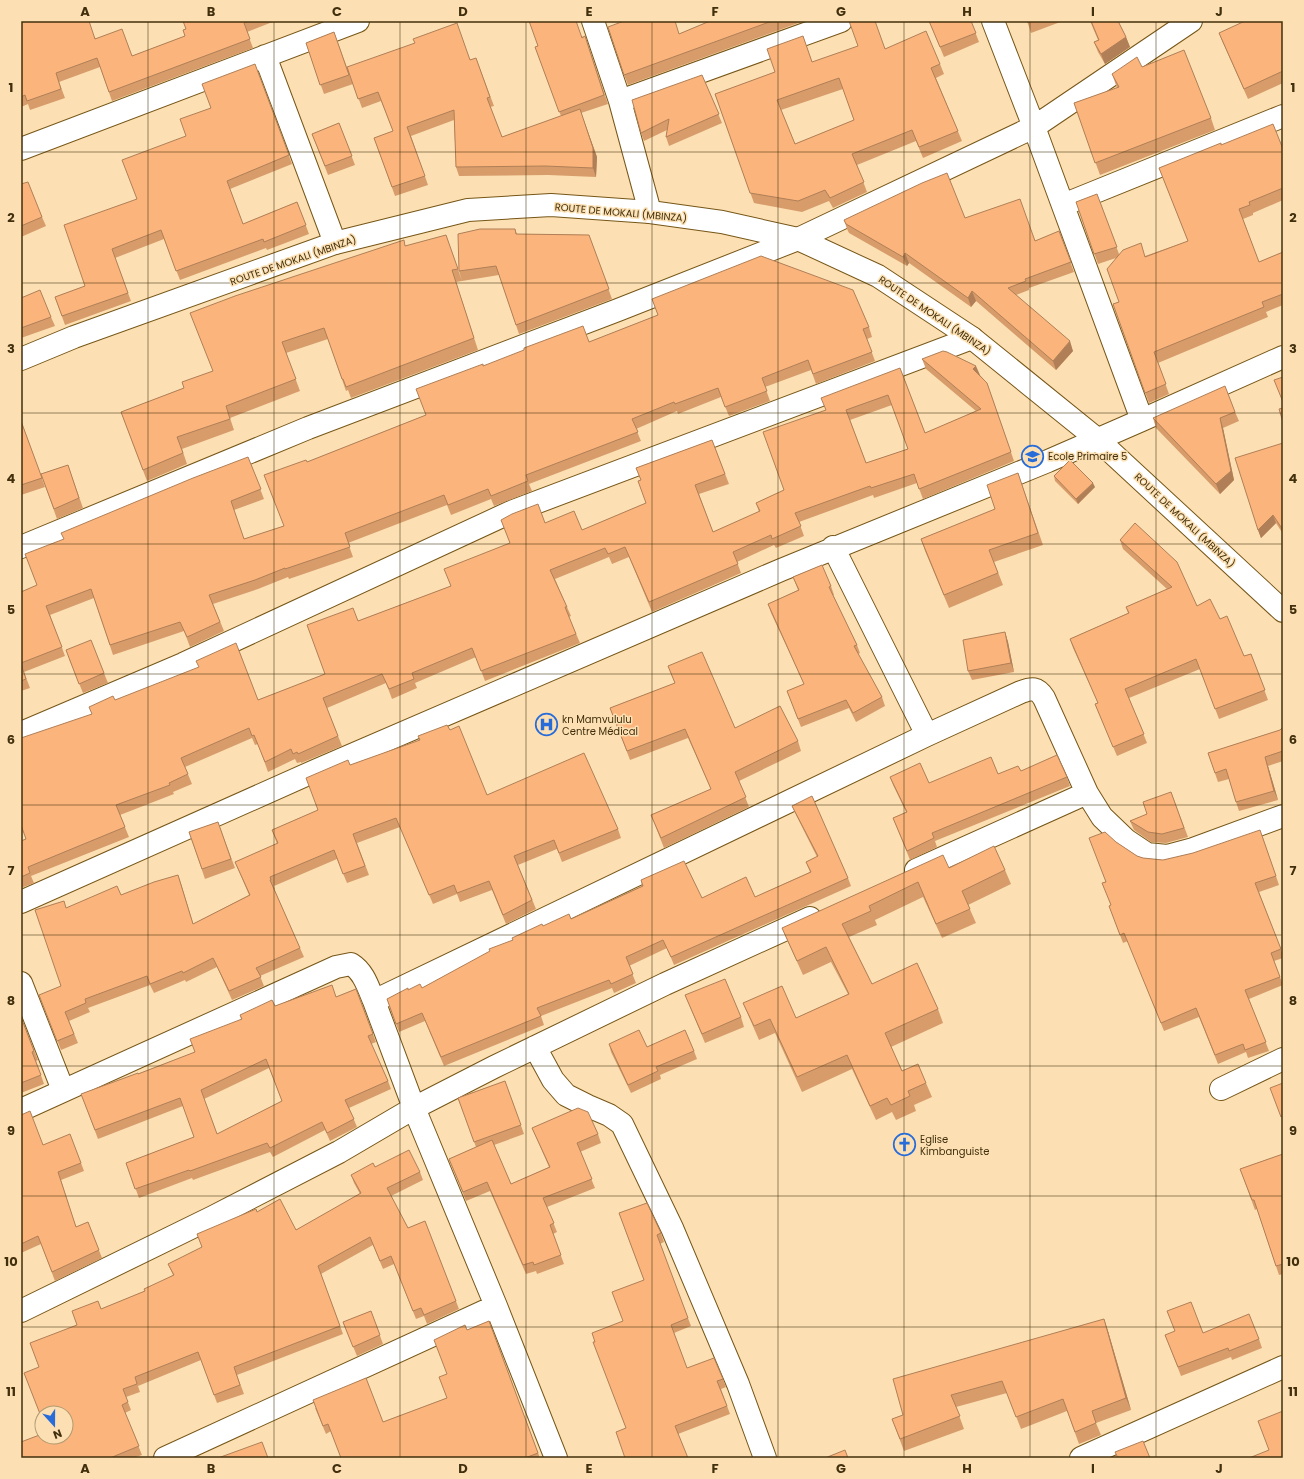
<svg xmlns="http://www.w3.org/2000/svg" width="1304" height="1479" viewBox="0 0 1304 1479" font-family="Poppins,sans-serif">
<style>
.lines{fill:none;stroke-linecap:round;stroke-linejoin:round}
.street-casing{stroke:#765617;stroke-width:24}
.secondary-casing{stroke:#765617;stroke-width:24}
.street{stroke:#fff;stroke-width:22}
.secondary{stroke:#fff;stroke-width:22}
.wall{fill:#d89c6b;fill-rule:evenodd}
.shaded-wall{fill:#b07f57}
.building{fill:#fbb57c;stroke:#b07f57;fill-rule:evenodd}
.grid{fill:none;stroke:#412f0d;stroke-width:1;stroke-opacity:0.55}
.labels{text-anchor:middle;stroke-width:3;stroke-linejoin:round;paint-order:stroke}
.street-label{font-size:10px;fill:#412f0d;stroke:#fce0b3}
.poi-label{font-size:10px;fill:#412f0d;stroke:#fce0b3;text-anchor:start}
.neatline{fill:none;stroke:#412f0d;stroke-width:1.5}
.grid-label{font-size:13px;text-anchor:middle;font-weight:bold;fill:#412f0d}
</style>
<rect width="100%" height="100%" fill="#fce0b3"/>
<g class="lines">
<defs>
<path id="street" d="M593 21 620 101 650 212
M993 21 1034 127 1142 420
M265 56 335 243
M620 101 841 21
M21 149 358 21
M1063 205 1283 116
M21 547 308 428 618 310 798 239 1034 127 1191 21
M833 547 927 735
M21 733 183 664 511 512 972 338
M916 870 1087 793
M21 902 317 770 781 570 1048 461 1142 420 1283 357
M21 983 63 1090
M374 1001 414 1108 496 1306 556 1458
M535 1047 553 1080 566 1095 588 1106 609 1115 622 1124 672 1228 738 1384 765 1458
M1221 1089 1283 1059
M21 1110 336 967 351 964C364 972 368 987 374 1001L927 735 1021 692C1032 688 1037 687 1044 698L1087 793 1102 817 1126 840 1147 854 1167 856 1193 849 1283 816
M21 1311 213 1217 339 1152 414 1108 494 1067 665 984 810 918
M165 1458 496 1306
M1081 1458 1283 1367"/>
<path id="secondary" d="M21 359 74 337 335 243 468 210 551 205 650 212 722 222 798 239 878 276 972 338 1097 439 1283 611"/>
</defs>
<use href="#street" class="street-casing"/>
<use href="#secondary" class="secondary-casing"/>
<use href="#street" class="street"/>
<use href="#secondary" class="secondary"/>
</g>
<path class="wall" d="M183 21H275L247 32 253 48 112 101 100 67 59 82 65 98 30 110 28 104 21 107V23L95 38 132 56 185 36 186 29Z
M710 21H804L628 85 624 75 679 34Z
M929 21H971L979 42 944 57Z
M1027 21H1063L1031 33Z
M1090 21H1118L1126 37 1130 47 1105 64 1098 52 1094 42 1098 40Z
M1283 21V83L1248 99 1223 43 1219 33Z
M334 32 353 84 324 94 306 43Z
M585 36 608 104 581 113 597 157 596 177 548 175 459 176 456 167 454 120 411 136 428 185 395 196 374 138 393 131 381 101 362 108 347 67 470 60 476 58 494 106 490 107 502 137 561 116 535 47Z
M803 36 812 62 885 49 940 64 944 74 936 78 962 141 923 158 916 141 857 165 867 192 833 208 829 201 802 212 754 203 715 94 775 72ZM843 89 854 120 795 144 781 110Z
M255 64 292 164 230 189 243 224 297 202 309 234 267 250 266 248 180 280 164 239 115 258 131 301 65 325 55 297 85 286 137 200 186 136 211 108Z
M1142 67 1211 118 1215 130 1100 175 1074 103 1117 88 1112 74Z
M702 75 722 123 669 146 666 137 667 130 644 141 641 133Z
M339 123 355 165 328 175 312 134Z
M1221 145 1283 149V200L1253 213V215L1243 219 1259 262 1283 252V305L1266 312 1268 317 1158 363 1169 394 1149 403 1113 304 1119 302 1116 258 1098 264 1076 202 1097 194 1119 254 1145 256 1188 241 1159 168Z
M21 184 42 217 46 226 21 237Z
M965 218 1035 241 1059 231 1074 272 1029 288V290L1016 295 1073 351 1056 370 976 301 971 307 909 263 907 266 849 233 847 229 844 220Z
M515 229 517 234 589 235 612 299 519 334 499 275 462 281 459 271Z
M446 235 462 281 456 282 478 350 351 398 348 390 346 391 328 339 286 353 300 391 230 418 234 430 182 449 187 464 147 481 121 412 184 388 213 371 406 246Z
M21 298 51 317 55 326 21 338Z
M652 299 869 327 872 337 867 339 875 361 816 384 811 370 765 387 770 401 729 416 721 397 678 414 677 411 636 429 641 441 529 484 532 491 494 506 491 499 451 515 447 505 348 543 353 557 289 579 288 577 258 589 213 604 224 631 190 647 184 631 113 655 94 598 50 615 65 656 24 672 30 688 21 691V592L37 585 64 539 248 457 264 499 234 510 244 539 284 526 307 462 426 415 483 366 589 342 658 315Z
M922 359 980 375 987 383 1014 461 923 499 917 483 874 498 873 495 799 522 804 536 776 548 774 545 737 562 741 573 652 612 629 557 612 564 609 557 555 579 567 607 571 616 569 617 580 643 485 681 476 657 415 683 417 688 392 699 386 683 327 708 342 746 301 763V762L297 763 295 759 268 772 258 744 255 745 252 738 185 767 192 784 173 792 174 794 120 815 129 837 31 876 34 883 21 888V841L26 839 91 714 115 700H258L325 674 358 621 451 586 510 543 501 520 545 523 582 530 646 503 641 480 636 468 712 440 729 484 699 494 713 532 759 512 756 503 784 490 826 410 900 368 925 433 976 411 926 369ZM892 405 908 449 866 463 850 420Z
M1235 412 1239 421 1223 428 1234 480 1220 494 1156 428 1153 418Z
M21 421 45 487 21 495Z
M1283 443V534L1276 523 1261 538 1258 530Z
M68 465 83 508 57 519 41 474Z
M1018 473 1043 545 994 562 1003 585 949 608 925 551 921 539 995 509Z
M1054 476 1095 487 1078 504 1055 481Z
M1120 540 1197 606 1220 619 1244 656 1251 654 1268 700 1219 719 1200 669 1129 698 1147 743 1117 756 1095 704 1098 703 1073 648 1070 639 1128 613 1126 607 1167 589 1123 549Z
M793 577 831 586 834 595H833L857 645 860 653 858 654 882 697 885 706 856 722 849 708 801 727 787 691 804 684 771 613 768 604 798 590Z
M1005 632 1008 642 1014 672 972 680 968 671Z
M69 659 104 673 108 683 83 693Z
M668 666 735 728 798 741 801 751 739 781 749 807 664 848 651 815 711 789 688 738 630 760 610 708 675 683Z
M1283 727V761L1268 766 1278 800 1239 811 1236 802 1229 779 1218 782 1208 753 1280 730Z
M450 730 487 795 618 829 621 838 562 862 557 849 518 865 536 909 506 924 492 890 460 902 457 894 433 904 400 827 357 843 369 875 347 883 337 859 274 886 275 889H274L300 948 304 957 260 976 264 986 232 1000 217 967 186 982 185 980 154 993 150 985 88 1008 90 1012 69 1021 78 1043 61 1050 43 1004 61 986 66 908 121 895 178 875 181 884 193 924 249 895 235 862 277 844 272 830 318 810 350 765Z
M1021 771 1067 777 1070 786 935 841 937 847 910 860 893 818 906 812 893 785 890 777 929 783Z
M1171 792 1188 837 1166 843 1151 842 1134 830 1130 821 1147 814Z
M792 806 848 878 851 886 674 965 667 948 629 966 636 983 614 993 612 988 541 1016 544 1025 444 1066 425 1021 399 1032 387 999 408 990 422 988 513 940 543 926 571 919 642 886 641 880 702 898 755 897 810 872 806 862 817 857 796 815Z
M218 822 235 868 205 879 189 832Z
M1263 838 1279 885 1259 892 1283 955V958L1274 961 1283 985 1249 999 1269 1051 1248 1058 1246 1052 1218 1064 1199 1017 1164 1031 1128 941 1123 943 1109 906 1111 905 1102 883 1105 882 1116 842 1137 856 1143 858 1163 860Z
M949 868 1005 870 1011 884 968 905 976 923 942 938 923 897 875 920 877 925 849 937 872 984 938 1009 943 1023 891 1047 902 1071 926 1083 932 1097 914 1105 916 1111 896 1120 892 1112 876 1120 852 1069 802 1092 775 1033 759 1040 749 1017 743 1003 796 1018 848 994 831 962 803 975 788 942 782 928Z
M356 989 376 1042 371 1044 388 1081 391 1089 349 1108 357 1127 330 1141 325 1130 273 1157 270 1152 193 1180 192 1178 139 1198 126 1163 194 1137 183 1106 98 1139 81 1094 138 1074 195 1052 241 1019 240 1015 275 1006 336 997ZM269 1068 282 1101 217 1134 204 1099Z
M685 995 741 1017 744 1027 705 1043Z
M21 1017 38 1060 36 1061 44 1084 21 1093Z
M609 1044 694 1051 697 1059 660 1075 661 1079 631 1093 611 1052Z
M505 1081 524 1134 494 1145 511 1184 549 1167 532 1128 598 1134 601 1143 580 1152 595 1188 547 1207 557 1232 553 1234 564 1264 537 1274 536 1271 526 1274 490 1191 466 1201 449 1159 476 1147 458 1098Z
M21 1115 43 1145 81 1163 84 1171 61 1180 76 1227 88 1222 102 1258 55 1281 41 1244 21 1253Z
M1283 1154V1274L1279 1275 1257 1209 1255 1210 1240 1169Z
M375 1167 420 1172 423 1180 391 1196 408 1228 425 1221 459 1309 427 1324 424 1316 416 1319 394 1264 383 1269 373 1245 321 1274 343 1334 237 1375 244 1394 217 1403 201 1360 138 1386 140 1392 126 1397 131 1410 125 1413 142 1455 133 1458H21L66 1437 39 1367 77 1325 101 1309 145 1291 173 1275 168 1264 202 1247 197 1234 257 1212 296 1230 360 1194 354 1183 351 1175Z
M619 1213 661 1233 664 1242 660 1244 691 1326 674 1333 687 1368 723 1379 726 1387 721 1389 730 1414 678 1434 625 1458 626 1428 595 1342 623 1321 644 1280Z
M371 1311 383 1344 357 1356 343 1322Z
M1104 1319 1108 1331 1131 1410 1096 1423 1101 1435 1079 1444 1067 1411 1021 1429 1007 1393 956 1407 964 1429 904 1451 892 1419 903 1415Z
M489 1321 540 1458H341L331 1431 326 1434 315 1408 383 1422 447 1398V1374L467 1330Z
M1203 1333 1259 1339 1262 1348 1232 1360 1231 1357 1181 1376 1165 1335Z"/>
<path class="shaded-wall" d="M1126 37 1130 47 1105 64 1101 54Z
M583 118 597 157 596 177 593 168Z
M905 253 909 263 907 266 903 257Z
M972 291 976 301 971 307 968 298Z
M1070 341 1073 351 1056 370 1053 361Z
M976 366 980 375 977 379 973 369Z
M1220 418 1223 428 1234 480 1220 494 1216 484Z
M1093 483 1095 487 1078 504 1076 499Z
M1273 515 1276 523 1261 538 1258 530Z
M1005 632 1008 642 1014 672 1011 663Z
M1265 757 1268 766 1278 800 1274 791Z
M178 875 181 884 196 933 193 924Z
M1104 1319 1108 1331 1131 1410 1126 1398Z"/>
<path class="building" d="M25 21H89L95 39 122 29 132 56 185 36 183 30 186 29 183 21H249L244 23 250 39 109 92 97 58 56 73 61 89 27 101 25 95 21 97V23Z
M529 21H576L582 38 585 36 604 95 559 112 535 47 538 46Z
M624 21H675L679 34 710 21H772L624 75 608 27Z
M849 21H875L885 49 926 31 940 64 931 68 958 131 919 147 912 130 852 154 864 182 830 198 825 190 798 201 750 193 715 94 775 72 767 49 803 36 812 62 858 46ZM839 78 854 120 795 144 777 100Z
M929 21H971L976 33 940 47Z
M1027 21H1033L1028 23Z
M1091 21H1118L1126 37 1101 54 1094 42 1099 40Z
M1245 21H1283V71L1244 89 1219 33Z
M457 23 470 60 476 58 490 97 487 98 502 137 580 109 593 148V168L545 166 456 167 454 110 407 127 425 176 392 187 374 138 393 131 378 92 358 99 347 67 415 43 413 39Z
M334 32 349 75 320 85 306 43Z
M1184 50 1211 118 1095 163 1074 103 1119 87 1112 74 1137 57 1142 67Z
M255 64 289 155 227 181 243 224 297 202 306 225 264 242 263 239 176 271 161 230 112 249 128 293 62 316 55 297 85 286 64 225 137 199 122 160 186 136 180 119 211 108 202 84Z
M702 75 719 114 666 137 669 119 641 133 632 100Z
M339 123 352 156 325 166 312 134Z
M1273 124 1283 149V188L1249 202 1250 205 1239 209 1259 262 1283 252V294L1262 302 1264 307 1154 352 1166 384 1145 393 1113 304 1119 302 1107 269 1123 250 1141 243 1145 257 1188 241 1159 168 1221 143V145Z
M947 173 965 218 1020 199 1035 241 1059 231 1071 262 1025 279 1026 281 1008 288 1070 341 1053 361 972 291 968 298 905 253 903 257 846 224 844 220 922 183Z
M28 182 42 217 21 226V184Z
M1097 194 1117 247 1094 254 1076 202Z
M480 229H515L516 234 589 235 609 289 516 325 496 266 459 271 458 234Z
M446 235 458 269 452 270 474 338 346 387 343 379H342L324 328 282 342 296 379 226 406 230 419 177 437 183 453 143 470 121 412 184 388 182 382 213 371 190 313 235 296 404 240 405 246Z
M761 256 853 290 869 327 863 329 872 352 813 374 808 360 762 378 767 391 725 407 718 388 675 404 674 402 632 419 638 432 526 475 528 481 491 496 488 489 448 505 444 495 345 533 350 547 285 569V568L255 580 209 595 220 622 187 637 180 622 110 645 91 589 46 606 62 647 21 663V592L37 585 25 554 64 539 61 533 193 478 248 457 261 489 231 501 244 539 284 526 264 475 306 460 307 462 426 415 416 389 483 364V366L524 350V348L583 326 589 342 658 315 652 299Z
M40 290 51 317 21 328V298Z
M943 351 947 352 976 366 973 369 987 383 1011 452 919 489 914 474 871 488 870 486 795 513 801 526 772 539 771 535 733 552 738 564 649 602 625 547 608 554 605 548 550 570 567 607H565L576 634 481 671 472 648 412 673 414 679 389 689 382 674 323 698 338 736 298 754 297 752 293 754 291 749 265 762 254 735 252 736 249 728 181 758 188 774 169 783 170 785 116 805 125 827 28 867 30 873 21 877V841L26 839 21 825V738L92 714 89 707 113 696 115 700 199 667 196 661 236 643 258 700 325 674 307 625 353 608 358 621 451 586 444 569 510 543 501 520 512 514 538 504 545 523 574 511 582 530 646 503 638 481 641 480 636 468 712 440 725 474 695 485 713 532 760 511 756 503 784 490 763 432 826 410 821 398 900 368 925 433 981 409 922 359ZM888 395 908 449 866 463 846 410Z
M1283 377V402L1274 380Z
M1225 386 1235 412 1220 418 1231 471 1216 484 1153 418Z
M1283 408V422L1279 409Z
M21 421 42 478 21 485Z
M1283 443V530L1273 515 1258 530 1235 458Z
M1070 460 1093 483 1076 499 1054 476Z
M68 465 79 498 54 509 41 474Z
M1018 473 1038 533 989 550 998 573 944 595 921 539 995 509 987 485Z
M1135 523 1177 562 1197 606 1210 599 1220 619 1227 616 1244 656 1251 654 1265 690 1215 709 1196 659 1125 689 1144 734 1113 747 1095 704 1098 703 1070 639 1129 613 1126 607 1172 587 1120 540Z
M822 565 831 586 829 587 857 645 854 646 882 697 853 713 846 700 798 719 787 691 804 684 768 604 799 590 793 577Z
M1005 632 1011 663 968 671 963 640Z
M91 640 104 673 79 684 66 650Z
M702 652 735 728 780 706 798 741 735 772 746 797 661 838 651 815 711 789 685 729 627 751 610 708 675 683 668 666Z
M21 664 26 679 21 681Z
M447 725 450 730 459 726 487 795 584 753 618 829 559 853 554 840 514 856 532 900 503 915 489 881 457 893 454 885 429 895 396 818 353 834 365 866 343 874 334 850 270 877 271 880H270L300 948 256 968 261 977 229 991 213 958 183 973 182 971 150 984 147 976 85 999 86 1003 65 1012 74 1034 57 1041 39 995 61 986 35 910 64 901 66 908 117 886 121 895 154 882 178 875 193 924 250 895 235 862 278 843 272 830 318 810 306 778 348 760 350 765 420 740 418 736Z
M1283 727V751L1265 757 1274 791 1236 802 1226 769 1215 773 1208 753 1280 730Z
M1057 755 1067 777 932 833 934 838 907 851 893 818 907 812 890 777 920 763 929 783 991 757 998 774 1018 766 1021 771Z
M1171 792 1184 828 1162 834 1148 832 1130 821 1147 814 1143 802Z
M812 796 848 878 671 957 663 940 626 957 633 974 611 984 609 980 537 1008 541 1016 441 1057 422 1013 396 1024 387 999 408 988V990L420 984 422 988 490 951 489 949 513 940 512 938 542 924 543 926 569 914 571 919 643 886 641 880 684 861 702 898 746 877 755 897 811 872 806 862 818 856 792 806Z
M218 822 231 859 202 869 189 832Z
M1260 830 1276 876 1255 883 1281 949 1271 953 1280 977 1245 990 1266 1042 1245 1050 1243 1044 1215 1055 1196 1008 1161 1023 1124 933 1120 935 1109 906 1111 905 1102 883 1106 882 1089 838 1105 832 1116 842 1137 856 1143 858 1163 860 1193 853Z
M994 846 1005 870 962 891 970 909 936 924 918 882 869 906 871 911 842 924 872 984 917 963 938 1009 885 1033 902 1071 918 1064 926 1083 908 1091 910 1096 891 1105 887 1098 870 1106 847 1055 797 1077 770 1019 754 1026 743 1003 782 986 796 1018 849 994 826 947 797 961 782 928 943 855 949 868Z
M725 979 741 1017 702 1034 685 995Z
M332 985 336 997 356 989 373 1034 368 1036 388 1081 345 1100 354 1119 327 1133 322 1122 270 1148 267 1143 190 1171 189 1170 135 1189 126 1163 194 1137 180 1098 95 1130 81 1094 138 1073V1074L195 1052 190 1039 242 1019 240 1015 272 1000 275 1006ZM266 1059 282 1101 217 1134 201 1090Z
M21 1017 34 1051 32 1052 41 1075 21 1083Z
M639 1030 647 1047 685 1030 694 1051 656 1067 658 1071 628 1085 609 1044Z
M505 1081 521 1125 474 1142 458 1098Z
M1283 1083V1116L1281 1117 1270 1088Z
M578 1108 588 1112 598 1134 577 1143 592 1179 543 1198 554 1223 550 1225 561 1255 534 1265 533 1262 523 1265 487 1182 463 1192 449 1159 492 1140 511 1184 550 1167 532 1128Z
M30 1111 43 1145 70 1134 81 1163 58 1172 76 1227 88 1222 99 1250 52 1272 38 1236 21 1244V1115Z
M409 1150 420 1172 387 1188 408 1228 425 1221 456 1301 424 1315 421 1308 413 1311 391 1256 380 1261 370 1237 318 1266 340 1326 234 1367 240 1385 214 1395 198 1352 135 1377 137 1384 123 1389 128 1402 122 1405 139 1446 110 1458H21V1442L42 1434V1437H66V1413H42V1419L24 1373 39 1367 30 1343 77 1325 72 1311 98 1301 101 1309 145 1291 144 1289 174 1275 168 1264 202 1247 197 1234 256 1209 257 1212 280 1199 296 1230 361 1193 351 1175 373 1163 375 1167Z
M1283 1154V1264L1276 1266 1254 1200H1252L1240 1169Z
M647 1203 661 1233 657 1235 688 1318 671 1325 687 1368 714 1358 723 1379 717 1381 727 1406 675 1426 688 1458H625L616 1432 626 1428 593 1342H595L592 1333 623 1321 612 1292 644 1280 619 1213Z
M1191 1302 1203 1333 1249 1314 1259 1339 1229 1351 1228 1348 1178 1367 1165 1335 1175 1331 1167 1311Z
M371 1311 380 1335 353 1347 343 1322Z
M1104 1319 1126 1398 1092 1411 1096 1423 1075 1432 1063 1399 1016 1417 1002 1381 951 1395 960 1416 900 1439 892 1419 903 1415 893 1379Z
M489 1321 538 1453 525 1458H341L328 1424 323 1426 313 1400 366 1378 383 1422 447 1398 439 1377 447 1374 434 1340 465 1325 467 1330Z
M1283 1411V1458H1249L1269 1450 1258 1421Z
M1143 1441 1150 1458H1118L1115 1452Z
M262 1442 268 1458H218Z
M845 1450 848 1458H825Z"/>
<path class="grid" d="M148 21V1458M274 21V1458M400 21V1458M526 21V1458M652 21V1458M778 21V1458M904 21V1458M1030 21V1458M1156 21V1458M21 152H1283M21 283H1283M21 413H1283M21 544H1283M21 674H1283M21 805H1283M21 935H1283M21 1066H1283M21 1196H1283M21 1327H1283"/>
<defs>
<symbol id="school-ring" viewBox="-11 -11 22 22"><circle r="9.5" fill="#fce0b3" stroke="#286cd9" stroke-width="1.5"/><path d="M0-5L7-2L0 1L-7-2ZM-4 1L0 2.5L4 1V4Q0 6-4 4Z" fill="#286cd9"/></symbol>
<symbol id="hospital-ring" viewBox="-11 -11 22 22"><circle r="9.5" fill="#fce0b3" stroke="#286cd9" stroke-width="1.5"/><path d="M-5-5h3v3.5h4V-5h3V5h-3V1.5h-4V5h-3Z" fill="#286cd9"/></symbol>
<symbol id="church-ring" viewBox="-11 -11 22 22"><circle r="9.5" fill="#fce0b3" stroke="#286cd9" stroke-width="1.5"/><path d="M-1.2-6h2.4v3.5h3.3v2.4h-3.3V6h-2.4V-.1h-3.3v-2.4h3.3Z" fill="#286cd9"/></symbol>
</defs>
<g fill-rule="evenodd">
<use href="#school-ring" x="1020" y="444" width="25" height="25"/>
<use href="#hospital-ring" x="534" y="712" width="25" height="25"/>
<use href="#church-ring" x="892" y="1132" width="25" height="25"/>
</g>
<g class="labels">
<g class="street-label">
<text transform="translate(621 212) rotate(5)" y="4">ROUTE DE MOKALI (MBINZA)</text>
<text transform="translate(293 260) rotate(-19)" y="4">ROUTE DE MOKALI (MBINZA)</text>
<text transform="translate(935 315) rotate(34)" y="4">ROUTE DE MOKALI (MBINZA)</text>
<text transform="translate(1185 520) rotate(43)" y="4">ROUTE DE MOKALI (MBINZA)</text>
</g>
<g class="poi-label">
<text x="1048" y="460">Ecole Primaire 5</text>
<text x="562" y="723">kn Mamvululu<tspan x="562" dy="12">Centre Médical</tspan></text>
<text x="920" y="1143">Eglise<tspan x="920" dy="12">Kimbanguiste</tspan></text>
</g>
</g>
<rect width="1304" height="1479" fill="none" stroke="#fce0b3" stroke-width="44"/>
<g transform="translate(54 1425) rotate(159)"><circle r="19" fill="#fce0b3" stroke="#b19971"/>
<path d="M0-3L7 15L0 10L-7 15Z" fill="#286cd9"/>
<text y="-6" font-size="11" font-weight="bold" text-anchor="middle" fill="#412f0d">N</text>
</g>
<rect x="22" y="22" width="1260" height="1435" class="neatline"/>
<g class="grid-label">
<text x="85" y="16">A</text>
<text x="211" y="16">B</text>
<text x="337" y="16">C</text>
<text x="463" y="16">D</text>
<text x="589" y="16">E</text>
<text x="715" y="16">F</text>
<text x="841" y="16">G</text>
<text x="967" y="16">H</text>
<text x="1093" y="16">I</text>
<text x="1219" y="16">J</text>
<text x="11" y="92">1</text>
<text x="1293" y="92">1</text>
<text x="11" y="222">2</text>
<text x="1293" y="222">2</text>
<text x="11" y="353">3</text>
<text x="1293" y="353">3</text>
<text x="11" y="483">4</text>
<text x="1293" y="483">4</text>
<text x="11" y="614">5</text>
<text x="1293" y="614">5</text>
<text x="11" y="744">6</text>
<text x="1293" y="744">6</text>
<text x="11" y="875">7</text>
<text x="1293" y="875">7</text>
<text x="11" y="1005">8</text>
<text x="1293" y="1005">8</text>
<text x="11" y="1135">9</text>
<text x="1293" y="1135">9</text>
<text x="11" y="1266">10</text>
<text x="1293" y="1266">10</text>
<text x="11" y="1396">11</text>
<text x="1293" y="1396">11</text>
<text x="85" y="1473">A</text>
<text x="211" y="1473">B</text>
<text x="337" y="1473">C</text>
<text x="463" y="1473">D</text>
<text x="589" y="1473">E</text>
<text x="715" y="1473">F</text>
<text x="841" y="1473">G</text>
<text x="967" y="1473">H</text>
<text x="1093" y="1473">I</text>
<text x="1219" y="1473">J</text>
</g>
</svg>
